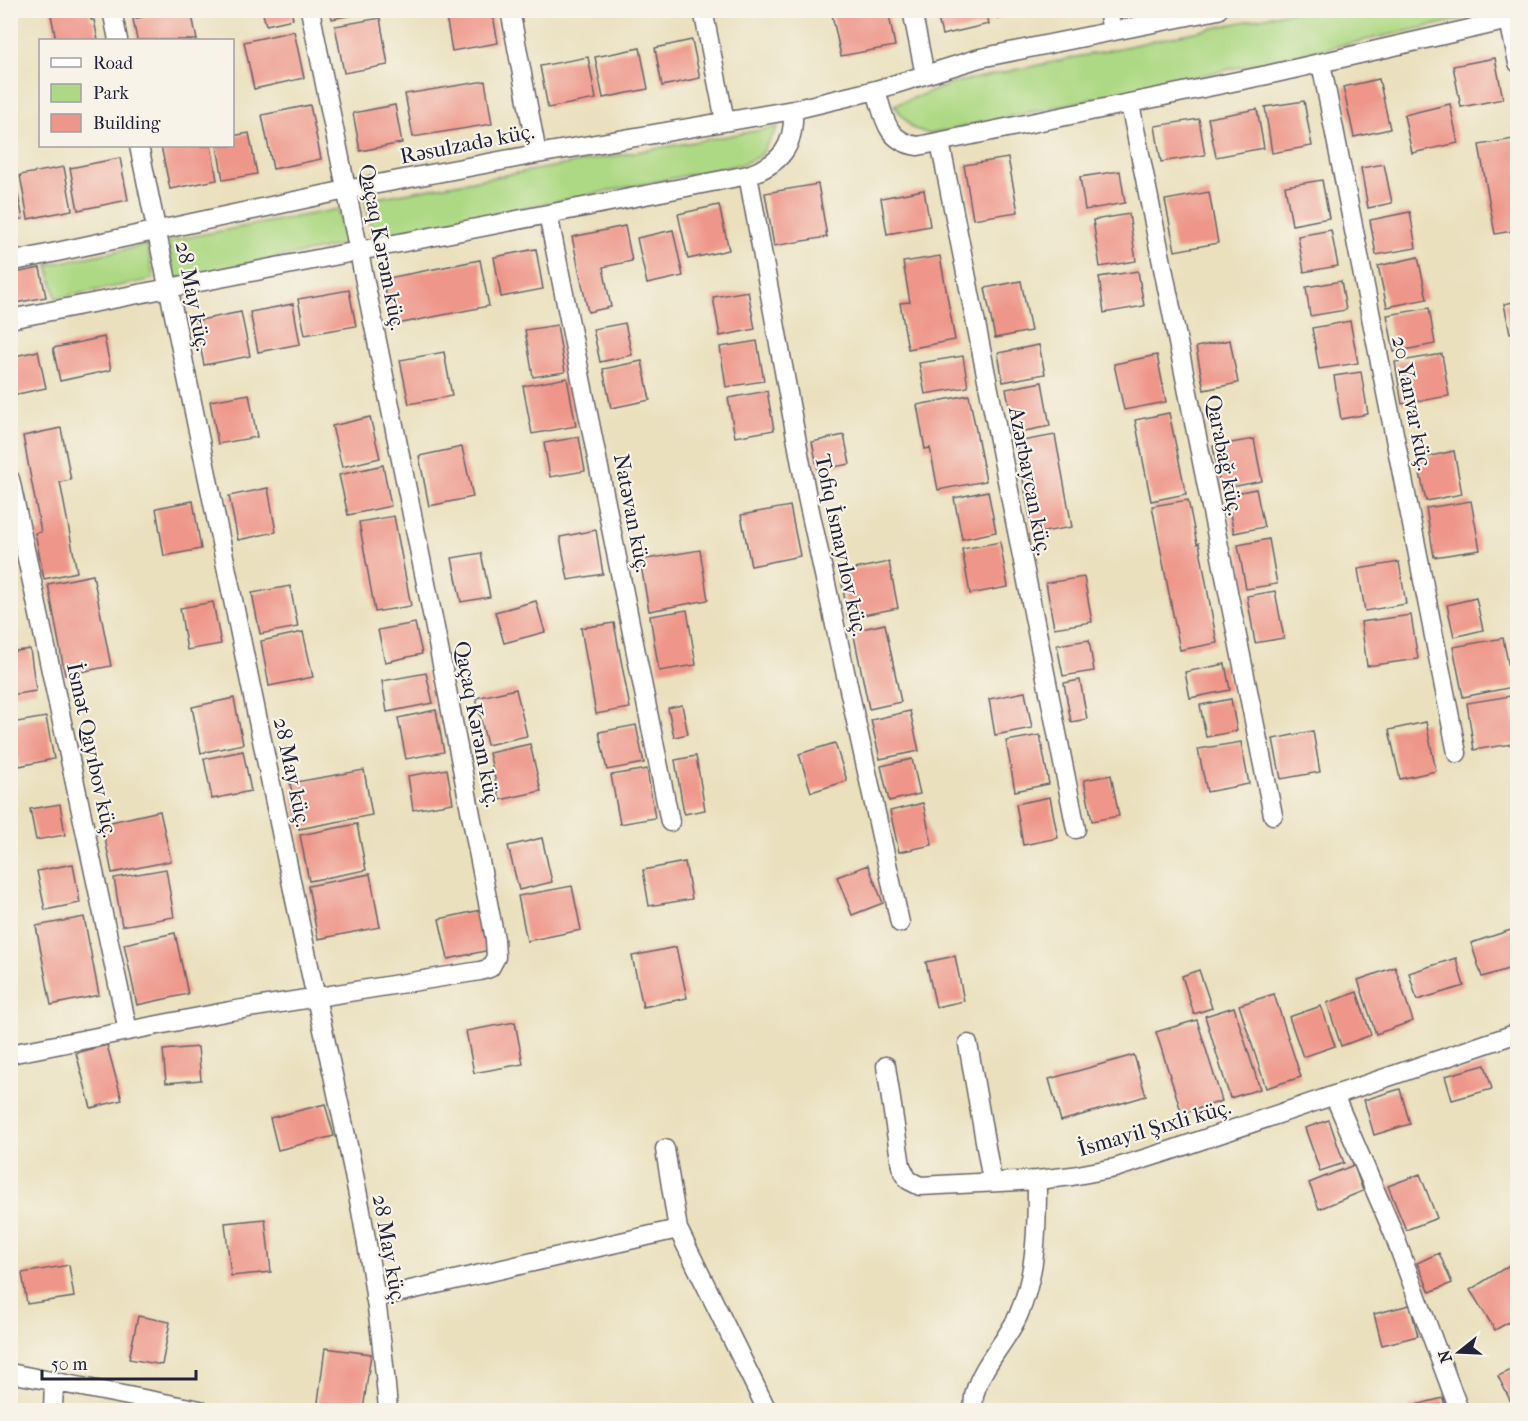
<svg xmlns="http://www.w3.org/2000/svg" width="1528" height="1421" viewBox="0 0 1528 1421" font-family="'IM FELL French Canon',serif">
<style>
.green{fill:#aed984;stroke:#687e60;stroke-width:1.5}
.building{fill:#ee9689}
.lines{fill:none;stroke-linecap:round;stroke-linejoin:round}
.minor-casing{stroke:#686469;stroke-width:21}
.minor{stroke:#fff;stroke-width:18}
.labels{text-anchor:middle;stroke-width:4.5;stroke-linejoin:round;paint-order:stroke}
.street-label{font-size:22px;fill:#22223b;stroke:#f7f3e8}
</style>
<rect width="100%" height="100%" fill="#f7f3e8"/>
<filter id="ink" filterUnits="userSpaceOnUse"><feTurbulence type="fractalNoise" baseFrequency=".0167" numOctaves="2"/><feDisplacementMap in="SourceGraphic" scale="12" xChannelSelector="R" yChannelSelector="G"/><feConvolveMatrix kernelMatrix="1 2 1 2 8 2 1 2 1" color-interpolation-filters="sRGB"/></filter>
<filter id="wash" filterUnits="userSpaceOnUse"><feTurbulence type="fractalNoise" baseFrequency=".008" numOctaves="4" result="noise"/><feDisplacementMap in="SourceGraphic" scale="24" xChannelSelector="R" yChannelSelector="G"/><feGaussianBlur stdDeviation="1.35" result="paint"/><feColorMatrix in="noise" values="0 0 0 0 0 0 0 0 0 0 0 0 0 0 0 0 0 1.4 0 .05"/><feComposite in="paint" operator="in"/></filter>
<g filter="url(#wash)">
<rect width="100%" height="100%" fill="#eae0be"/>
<path class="green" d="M1294 11H1500L930 134 912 128 894 105 954 83Z
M778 127 760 156 743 164 373 238 365 200Z
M338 209 346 244 175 279 168 241Z
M147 245 154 279 56 298 48 265Z"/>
<g id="blocks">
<path class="building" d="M50 10H89L91 20H94L98 40H56Z
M175 10H191L197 40H137L133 19Z
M262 10H291L293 19 266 25Z
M330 10H369V12L332 19Z
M445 10H492L498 43 452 51Z
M831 10H888L895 46 841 56Z
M936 10H986L989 24 942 35Z
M995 10H1033V11L997 19Z
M380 18 388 65 344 73 335 26Z
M294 31 304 78 254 89 244 42Z
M692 40 700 78 662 86 655 48Z
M640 48 648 89 603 98 595 57Z
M588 57 596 99 548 108 540 66Z
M1495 58 1503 99 1461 107 1453 66Z
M1379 79 1390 129 1354 137 1343 87Z
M485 81 492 124 413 137 405 94Z
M1304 101 1312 146 1272 153 1265 107Z
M1450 104 1458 143 1412 153 1404 115Z
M310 105 321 159 273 169 262 115Z
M395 105 402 143 360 151 353 113Z
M1257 109 1264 148 1216 157 1208 118Z
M1199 119 1205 155 1161 162 1155 126Z
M249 133 257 174 223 180 217 146H232V136Z
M1513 139 1518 161V230L1495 234 1479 145Z
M161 146H211L217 180 170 189Z
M120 158 128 200 78 210 70 168Z
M1008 158 1018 212 973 219 964 165Z
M1384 164 1392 203 1368 208 1361 168Z
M64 167 72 210 28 219 20 175Z
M1120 171 1125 203 1085 210 1080 177Z
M14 176 23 219 10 221V177Z
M1322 180 1329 218 1292 225 1285 186Z
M818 184 827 237 774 246 765 193Z
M924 190 930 226 887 234 881 198Z
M1209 192 1218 243 1175 251 1165 200Z
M719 205 729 250 688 259 678 214Z
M1410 212 1416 248 1376 255 1370 220Z
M1129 214 1136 261 1100 267 1093 220Z
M625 226 632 261 603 267 611 307 588 312 572 237Z
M673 230 683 276 647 284 637 238Z
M1331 230 1338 266 1304 272 1298 236Z
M536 249 543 289 501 297 494 257Z
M940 256 955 340 908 349 900 303 910 302 903 262Z
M1418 257 1427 299 1387 307 1378 266Z
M480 260 489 306 392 325 383 279Z
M40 268 46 297 10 304V274Z
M1138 271 1144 306 1104 313 1099 277Z
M1021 281 1031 331 995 338 985 288Z
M1341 281 1346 310 1310 316 1306 287Z
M349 290 356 326 305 335 298 299Z
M748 291 755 329 720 336 713 297Z
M1518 301V332L1510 333 1504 304Z
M293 304 300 344 258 352 250 312Z
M1429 308 1435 344 1394 352 1387 315Z
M241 312 250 356 204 365 195 321Z
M1350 321 1358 363 1319 369 1312 328Z
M625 323 632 355 600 362 593 329Z
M557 325 565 372 533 377 525 330Z
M1518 335V357H1516L1512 337Z
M104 337 111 370 60 381 53 348Z
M1230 340 1238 383 1204 390 1196 347Z
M757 341 764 381 726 387 720 347Z
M1039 345 1045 374 1003 382 998 353Z
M38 351 46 388 13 395 10 384V357Z
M444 352 452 396 409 404 400 360Z
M1442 354 1449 396 1402 404 1395 362Z
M1157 355 1166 402 1124 410 1114 364Z
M963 356 968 387 925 394 919 363Z
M642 361 650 400 611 408 603 369Z
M1361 372 1368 414 1341 419 1334 376Z
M567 378 576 426 532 434 523 386Z
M1042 382 1050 426 1015 433 1006 389Z
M767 391 774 430 735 437 728 398Z
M249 394 257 437 218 444 210 401Z
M969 395 986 481 938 490 930 448 925 449 917 405Z
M1169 413 1186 494 1151 501 1135 420Z
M370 417 380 458 342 467 332 426Z
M61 428 71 480 60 482 77 572 44 579 35 533 41 532 23 436Z
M844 435 850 464 818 470 812 442Z
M1055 435 1072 527 1033 534 1016 442Z
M579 437 585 471 550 477 544 443Z
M1254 439 1262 481 1221 489 1213 446Z
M462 447 473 497 429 506 419 456Z
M1454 451 1462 494 1426 501 1417 459Z
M383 465 391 506 348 515 339 475Z
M268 488 276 532 238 540 229 496Z
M1256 489 1264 527 1234 533 1226 495Z
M988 491 996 532 962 539 954 498Z
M1188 500 1197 544 1199 543 1217 643 1180 650 1152 506Z
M193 501 201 549 164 556 156 508Z
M1471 501 1480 550 1434 557 1426 508Z
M790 506 800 556 751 566 741 515Z
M394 516 411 606 375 612 359 522Z
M596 530 603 574 568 580 560 537Z
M1269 539 1277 584 1246 589 1238 545Z
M1000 542 1008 587 970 594 962 549Z
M700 550 708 600 649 611 640 560Z
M481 553 490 597 461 602 452 558Z
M889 562 898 608 848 618 840 572Z
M1399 562 1406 604 1365 611 1358 569Z
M93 575 111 666 65 675 48 584Z
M1084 577 1092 622 1054 628 1046 583Z
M290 586 298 627 260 634 252 593Z
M1275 591 1284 638 1255 643 1247 596Z
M1476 598 1483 630 1454 637 1447 605Z
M536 601 545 632 504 643 495 612Z
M213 602 221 644 187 650 180 608Z
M687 610 696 665 659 671 650 616Z
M1411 615 1418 659 1367 666 1361 622Z
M415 623 422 654 385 662 378 630Z
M614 623 630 708 596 714 581 628Z
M885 624 901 702 869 709 853 631Z
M303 632 313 677 269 686 261 641Z
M1503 638 1513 687 1463 697 1453 647Z
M1089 640 1094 671 1063 676 1057 645Z
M30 649 36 691 10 695V652Z
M1225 664 1230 690 1190 698 1185 672Z
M426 673 433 703 387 712 382 681Z
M1080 680 1087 719 1071 722 1064 683Z
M516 689 527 736 487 745 476 698Z
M1025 692 1032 728 995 735 989 699Z
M1510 696 1518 743 1474 750 1467 703Z
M234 698 243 744 201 753 192 707Z
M1231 699 1237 731 1206 737 1200 705Z
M682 705 688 734 674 737 668 708Z
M436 710 444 752 406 759 398 718Z
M910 711 919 751 880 759 871 720Z
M46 717 54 759 19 766 11 723Z
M1426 722 1436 771 1400 779 1389 730Z
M636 725 644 763 607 770 599 732Z
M1313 731 1320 772 1281 779 1273 739Z
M1040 735 1049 784 1015 791 1006 741Z
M1241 742 1249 784 1207 792 1198 749Z
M835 743 847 781 811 792 799 754Z
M530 744 541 791 500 800 489 753Z
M243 751 251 791 212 799 204 759Z
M696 756 705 810 684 814 675 760Z
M912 759 920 794 889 801 881 766Z
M447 769 453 803 413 810 408 776Z
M647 769 655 818 620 824 611 775Z
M364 770 372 815 299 829 290 783Z
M1111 775 1119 816 1092 821 1084 780Z
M1050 797 1058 838 1023 845 1016 804Z
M923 803 932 845 899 852 890 811Z
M60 804 65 835 36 840 30 809Z
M160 811 171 861 112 873 102 824Z
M357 824 366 870 309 881 300 835Z
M542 838 552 882 519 890 508 846Z
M685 862 692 899 649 906 643 870Z
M73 864 80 903 45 910 37 871Z
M868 865 883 903 852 915 837 877Z
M166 869 174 917 122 926 114 878Z
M370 874 380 927 318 939 308 886Z
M572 886 581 930 527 941 518 896Z
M481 910 490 950 448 959 439 919Z
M84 917 99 995 51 1005 36 926Z
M1514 929 1518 941V966L1482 977 1471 943Z
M175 933 188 994 137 1005 124 944Z
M676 947 687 998 643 1007 632 956Z
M955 956 964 1001 936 1007 926 962Z
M1456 958 1464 986 1417 1000 1409 973Z
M1395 967 1413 1021 1376 1034 1358 980Z
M1199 970 1212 1008 1194 1014 1182 976Z
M1357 992 1371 1035 1341 1046 1327 1003Z
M1274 994 1301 1077 1266 1088 1239 1005Z
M1321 1006 1335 1046 1303 1057 1289 1017Z
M1234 1007 1260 1089 1230 1098 1205 1016Z
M1197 1020 1222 1101 1182 1114 1156 1032Z
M515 1022 523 1064 474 1073 466 1031Z
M107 1045 122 1100 91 1108 76 1053Z
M198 1047 201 1080 166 1083 163 1050Z
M1134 1055 1146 1096 1061 1121 1049 1079Z
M1485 1065 1492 1089 1452 1100 1445 1076Z
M1400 1089 1410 1124 1374 1135 1364 1100Z
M325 1104 334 1136 278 1150 270 1118Z
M1329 1120 1344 1163 1320 1171 1305 1128Z
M1354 1165 1363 1191 1319 1209 1309 1183Z
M1420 1174 1437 1218 1406 1230 1388 1186Z
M265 1219 271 1272 231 1276 225 1223Z
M1439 1253 1452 1283 1430 1292 1417 1263Z
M1511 1264 1518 1275V1317L1495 1330 1470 1290Z
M69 1265 74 1297 27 1304 22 1273Z
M1410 1305 1418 1336 1382 1345 1374 1314Z
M138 1316 170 1322 162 1365 129 1359Z
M325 1348 371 1354 363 1410H317Z
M1518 1367V1401L1512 1404 1498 1376Z
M1443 1398 1446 1410H1409L1408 1407Z"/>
</g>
</g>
<g filter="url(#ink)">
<use href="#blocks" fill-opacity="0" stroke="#686469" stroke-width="1.5"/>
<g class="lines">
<defs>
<path id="minor" d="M112 10 118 40
M510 10 537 154
M703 10 725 121
M912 10 925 75
M1108 10 1112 31
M1509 20 1518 63
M1321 63 1457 753
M876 90C884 117 886 142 918 146L1267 75 1518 18
M1130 104 1273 815
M940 142 1076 829
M139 146C191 402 244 658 298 914 332 1078 376 1243 388 1410
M748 175 807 497 900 923
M548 214 670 822
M10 262 346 190 537 154 793 110 876 90 980 58 1218 10
M10 319 748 175C781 164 795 146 793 110
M10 479 128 1031
M968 1044 992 1181
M10 1054 230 1011 480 971 490 968 496 957 495 939 434 623 310 10
M886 1066 901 1166 908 1180 920 1186 1037 1180 1072 1176 1115 1168 1166 1152 1518 1033
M1334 1095 1393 1232 1459 1410
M665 1149 678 1229
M375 1298 678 1229 767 1410
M10 1373 200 1410
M53 1410 54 1381
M973 1410C974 1405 973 1398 975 1392 983 1364 1006 1342 1018 1316 1037 1273 1037 1226 1037 1180"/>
</defs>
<use href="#minor" class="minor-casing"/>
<use href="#minor" class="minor"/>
</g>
</g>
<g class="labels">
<g class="street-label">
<text transform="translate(467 143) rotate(-11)" y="8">Rəsulzadə küç.</text>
<text transform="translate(383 247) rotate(79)" y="8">Qaçaq Kərəm küç.</text>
<text transform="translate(194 296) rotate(79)" y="8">28 May küç.</text>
<text transform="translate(1413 403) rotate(79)" y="8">20 Yanvar küç.</text>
<text transform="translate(1225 455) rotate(79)" y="8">Qarabağ küç.</text>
<text transform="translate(1031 481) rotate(79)" y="8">Azərbaycan küç.</text>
<text transform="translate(633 513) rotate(79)" y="8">Natəvan küç.</text>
<text transform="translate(842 545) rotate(78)" y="8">Tofiq İsmayılov küç.</text>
<text transform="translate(478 724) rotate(79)" y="8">Qaçaq Kərəm küç.</text>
<text transform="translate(93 750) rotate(78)" y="8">İsmət Qayıbov küç.</text>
<text transform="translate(293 772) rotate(78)" y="8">28 May küç.</text>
<text transform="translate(1154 1127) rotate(-16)" y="8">İsmayil Şıxli küç.</text>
<text transform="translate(390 1249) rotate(80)" y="8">28 May küç.</text>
</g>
</g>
<rect width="1528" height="1421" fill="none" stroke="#f7f3e8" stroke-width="36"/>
<rect x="39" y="39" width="195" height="108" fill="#f7f3e8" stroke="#a29fa3" stroke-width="1.5"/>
<rect x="51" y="58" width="30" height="9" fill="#ffffff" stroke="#a29fa3" stroke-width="1.5"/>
<text x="93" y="69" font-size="18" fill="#22223b">Road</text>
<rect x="51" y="84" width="30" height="18" fill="#aed984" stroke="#a29fa3" stroke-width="1.5"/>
<text x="93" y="99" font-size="18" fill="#22223b">Park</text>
<rect x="51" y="114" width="30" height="18" fill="#ee9689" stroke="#a29fa3" stroke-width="1.5"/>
<text x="93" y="129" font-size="18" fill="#22223b">Building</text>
<g transform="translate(1459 1352) rotate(252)" stroke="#f7f3e8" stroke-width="4.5" paint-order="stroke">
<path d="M0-4.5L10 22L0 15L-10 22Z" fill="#22223b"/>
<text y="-9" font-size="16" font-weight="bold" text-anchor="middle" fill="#22223b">N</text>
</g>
<path d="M42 1370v9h154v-9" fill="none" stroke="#22223b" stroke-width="3"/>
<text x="51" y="1370" font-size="18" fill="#22223b" stroke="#f7f3e8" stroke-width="4.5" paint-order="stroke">50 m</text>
</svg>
